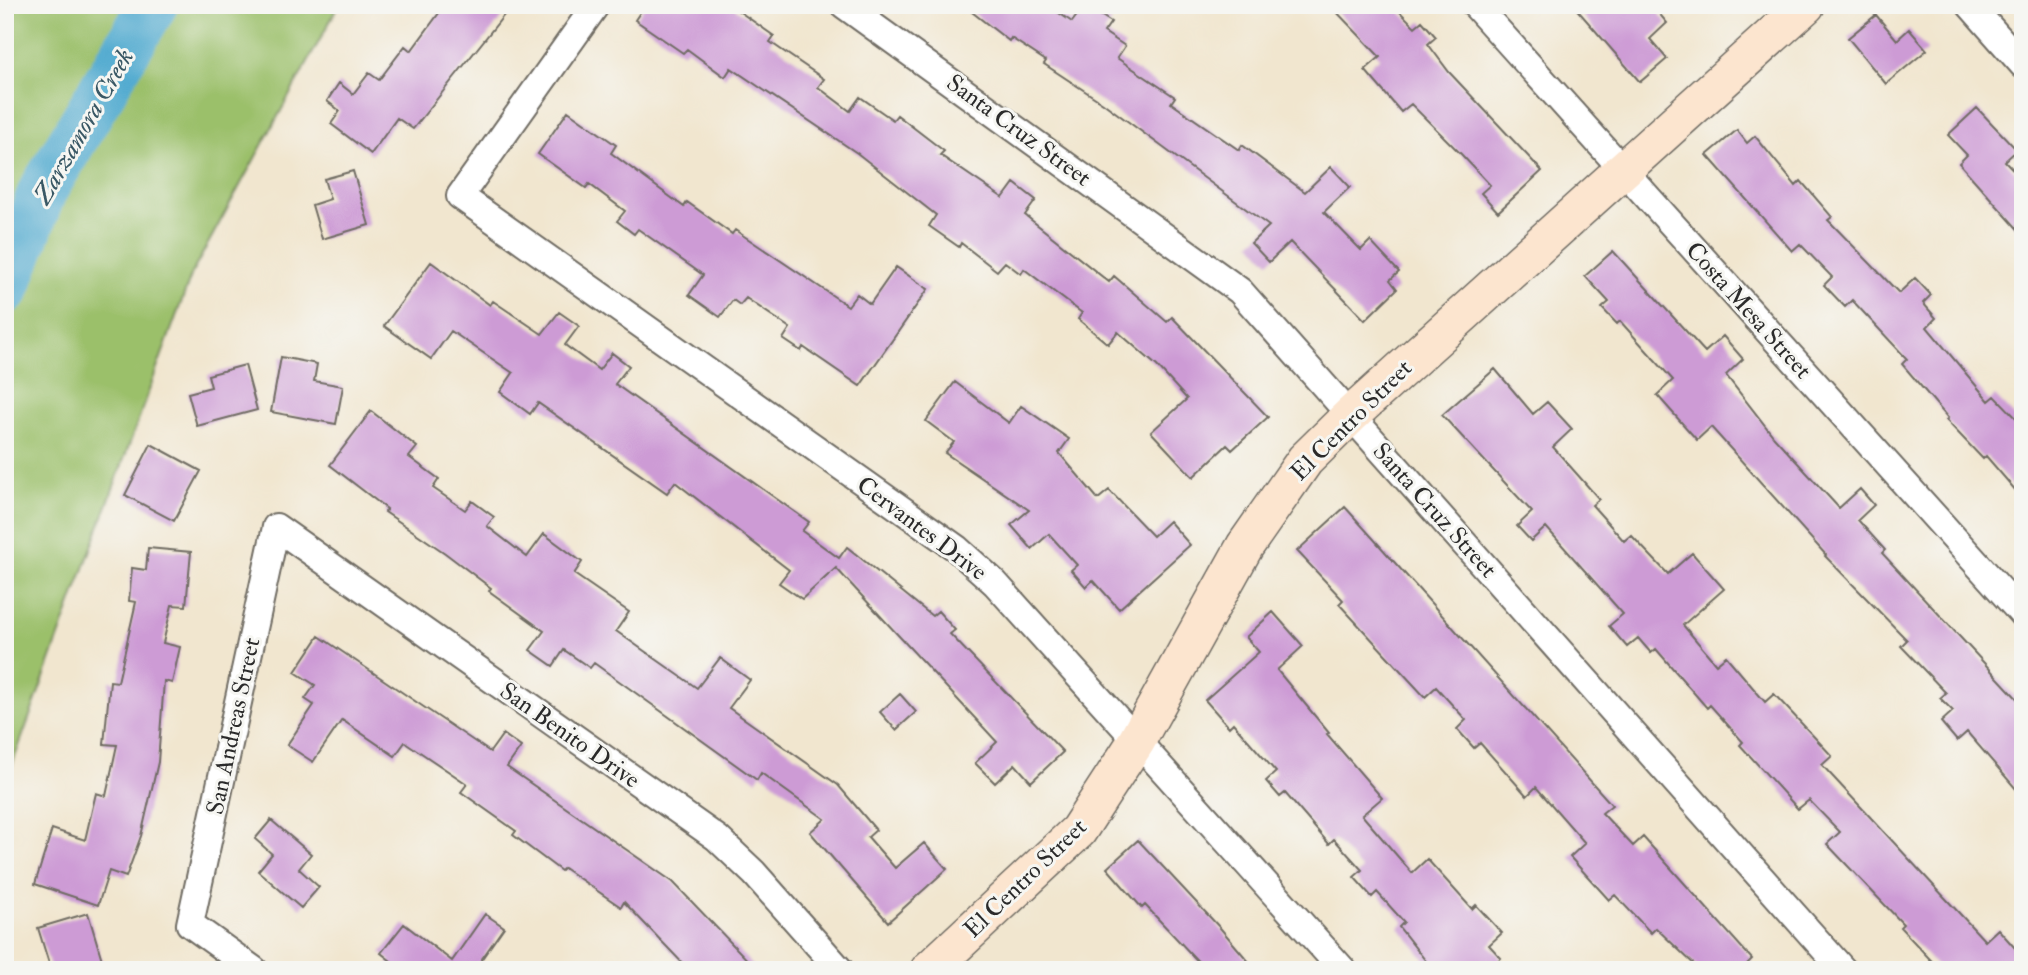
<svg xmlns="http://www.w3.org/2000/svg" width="2028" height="975" viewBox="0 0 2028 975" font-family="'IM FELL Double Pica',serif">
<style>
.green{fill:#9bc06b;stroke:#63764b;stroke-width:2}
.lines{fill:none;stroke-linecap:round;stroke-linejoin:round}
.stream{stroke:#53abd0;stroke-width:8}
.river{stroke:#53abd0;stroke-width:49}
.building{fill:#cd9bd5}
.street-casing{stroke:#706c64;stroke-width:30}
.secondary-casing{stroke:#706c64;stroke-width:40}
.street{stroke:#fff;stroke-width:26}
.secondary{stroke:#fce5cf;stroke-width:37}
.labels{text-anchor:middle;stroke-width:6;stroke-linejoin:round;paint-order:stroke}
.street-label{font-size:24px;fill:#2b2b2b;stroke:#f6f6f2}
.water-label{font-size:26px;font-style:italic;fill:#395865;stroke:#f6f6f2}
</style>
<rect width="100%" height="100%" fill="#f6f6f2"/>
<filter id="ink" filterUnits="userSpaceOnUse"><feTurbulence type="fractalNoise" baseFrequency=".0143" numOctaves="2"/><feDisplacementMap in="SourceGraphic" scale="14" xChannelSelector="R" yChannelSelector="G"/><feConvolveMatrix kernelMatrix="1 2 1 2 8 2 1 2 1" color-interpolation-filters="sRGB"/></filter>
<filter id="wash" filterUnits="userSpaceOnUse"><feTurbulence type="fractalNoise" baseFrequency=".00686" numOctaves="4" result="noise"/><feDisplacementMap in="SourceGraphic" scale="28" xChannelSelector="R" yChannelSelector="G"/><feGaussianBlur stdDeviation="1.57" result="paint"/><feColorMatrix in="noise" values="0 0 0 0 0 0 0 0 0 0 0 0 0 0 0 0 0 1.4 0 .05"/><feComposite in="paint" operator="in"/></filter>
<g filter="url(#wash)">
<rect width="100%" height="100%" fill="#f1e6cf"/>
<path class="green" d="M5 5H339L192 273 11 768 5 806Z"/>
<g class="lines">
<path class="stream" d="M5 228 22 246"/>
<path class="river" d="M5 290 42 192 153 5"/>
</g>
<g id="blocks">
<path class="building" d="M445 5H512L413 129 397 118 371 154 331 124 340 111 327 101 339 83 353 94 369 73 379 80 405 46 411 51Z
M645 5H730L774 36 770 42 824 79 818 87 850 111 860 97 893 120 897 115 944 151 940 155 1003 198 1014 183 1036 200 1025 215 1109 282 1114 276 1167 322 1172 317 1268 417 1232 450 1227 445 1193 477 1151 432 1187 399 1157 366 1118 332 1108 344 1078 319 1082 313 1024 269 1021 274 1005 262 997 271 961 243 959 247 929 226 936 215 857 153 731 68 725 77 687 49 683 53 635 20Z
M963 5H1047L1072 22 1085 5 1111 22 1104 32 1125 46 1117 58 1175 97 1171 103 1239 150 1242 145 1305 192 1331 167 1350 187 1324 212 1361 250 1370 241 1399 272 1390 280 1397 289 1365 320 1290 242 1269 262 1251 243 1269 226 1103 103 1044 64 1046 61 1011 38 1009 41Z
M1330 5H1393L1415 27 1422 21 1436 37 1428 44 1449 72 1542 171 1498 212 1481 193 1490 185 1461 154 1411 104 1401 112 1365 70 1380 57Z
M1573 5H1652L1667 23 1650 39 1667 59 1640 82Z
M1876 15 1897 40 1909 29 1927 50 1886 84 1848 38Z
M1977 108 2017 150 2005 161 2023 180V235L1959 163 1967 155 1948 135Z
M568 111 616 145 611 153 684 207 687 202 732 234 735 230 848 306 857 294 870 304 896 267 928 289 860 386 803 347 801 351 783 339 790 328 746 298 740 305 733 300 720 317 689 295 703 275 638 229 634 234 617 221 625 211 589 184 586 188 538 154Z
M1737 130 1747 143 1755 136 1796 186 1801 181 1832 217 1828 220 1899 293 1915 278 1931 295 1923 303 1936 318 1927 327 1989 401 1995 396 2023 425V499L1986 456 1983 459 1946 420 1948 418 1902 364 1907 359 1852 300 1845 307 1824 285 1832 277 1800 244 1792 251 1707 155Z
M353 171 369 225 322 239 312 205 330 199 324 179Z
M1613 251 1705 352 1723 336 1743 359 1726 375 1774 437 1839 508 1860 489 1874 505 1858 520 1885 550 1882 553 2023 705V797L1967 732 1957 741 1941 722 1953 711 1940 698 1946 693 1901 646 1907 640 1825 556 1826 555 1711 427 1697 440 1657 395 1673 380 1620 321 1617 324 1602 308 1609 302 1585 276Z
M431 262 490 305 493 301 542 334 559 312 579 326 565 345 599 370 612 353 629 366 615 384 809 522 802 531 839 558 847 547 932 616 938 611 955 630 950 634 1063 752 1031 782 1015 764 995 783 975 763 997 742 836 568 802 599 779 583 789 570 675 482 667 493 538 403 530 414 500 392 513 373 451 331 431 359 384 326Z
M281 357 317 364 314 381 343 386 336 424 271 412Z
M245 365 257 410 197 426 188 393 211 387 208 375Z
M1495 369 1533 414 1547 402 1572 429 1553 447 1599 499 1592 505 1624 541 1631 535 1668 574 1692 553 1724 589 1683 625 1716 664 1726 656 1765 702 1774 694 1832 756 1822 765 1985 941 1998 929 2023 957V970H1940L1900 927 1903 924 1827 844 1840 832 1809 800 1798 809 1740 745 1743 742 1710 705 1707 708 1656 649 1651 653 1638 638 1627 647 1609 626 1623 614 1546 527 1531 541 1517 526 1532 512 1442 415Z
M955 382 1009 423 1021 406 1069 439 1059 453 1098 499 1109 490 1153 536 1169 521 1190 545 1119 609 1093 580 1086 587 1071 570 1077 565 1049 534 1032 549 1011 525 1029 510 945 453 954 442 926 421Z
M371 411 417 447 409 457 439 479 433 488 465 510 472 501 494 517 487 526 527 557 544 534 582 562 574 574 629 612 616 631 697 688 720 658 750 680 729 708 838 785 876 830 868 837 895 868 924 843 947 869 888 922 810 832 825 819 761 773 757 780 594 663 590 668 564 650 553 666 530 650 544 631 489 591 491 588 445 553 385 512 387 509 330 465Z
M151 444 201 471 174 521 125 495Z
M1345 507 1612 805 1602 813 1633 846 1643 837 1752 959 1741 970H1700L1656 928 1651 933 1615 895 1609 900 1570 857 1585 843 1536 787 1527 796 1480 743 1474 748 1457 729 1466 720 1436 687 1425 697 1339 604 1343 600 1297 551Z
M148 548 191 552 186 606 172 605 163 643 180 647 172 683 164 681 158 762 141 836 126 877 109 871 98 905 35 884 52 829 85 840 96 793 106 796 117 745 104 744 110 681 118 682 136 602 129 601 132 568 146 570Z
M1273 612 1303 646 1277 670 1329 733 1327 734 1382 798 1362 815 1412 873 1427 859 1472 909 1476 905 1502 933 1489 945 1501 958 1487 970H1433L1399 927 1404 922 1377 892 1372 897 1354 877 1362 870 1334 839 1329 844 1285 793 1280 797 1266 781 1276 772 1233 723 1229 727 1205 700 1259 652 1246 637Z
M319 636 490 752 503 734 521 747 507 767 673 882 757 970H689L624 902 621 907 564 868 561 871 513 835 516 831 461 792 467 784 405 742 395 756 342 720 313 762 287 745 314 705 305 699 315 685 295 672Z
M900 694 916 712 896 730 880 712Z
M271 820 311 854 299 869 319 887 301 908 258 871 272 854 255 839Z
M1138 840 1221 929 1256 970H1206L1145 905 1142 908 1107 868Z
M88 913 105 970H51L38 928Z
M485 914 504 927 474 970H384L391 961 381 953 404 924 452 961Z"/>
</g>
</g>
<g filter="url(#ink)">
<use href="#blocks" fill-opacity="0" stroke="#706c64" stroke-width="2"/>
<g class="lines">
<defs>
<path id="street" d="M596 5 460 196 956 548 995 583 1343 970
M844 5 1240 291 1843 970
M1475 5 2023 615
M1970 5 2023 65
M254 970 190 924 276 527 717 838 754 873 840 970"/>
<path id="secondary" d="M929 970 1078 831 1136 742 1245 546 1305 460 1351 415 1806 5"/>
</defs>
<use href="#street" class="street-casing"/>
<use href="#secondary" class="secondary-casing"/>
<use href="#street" class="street"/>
<use href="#secondary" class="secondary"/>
</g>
</g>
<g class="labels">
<g class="street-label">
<text transform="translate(1019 130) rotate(36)" y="8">Santa Cruz Street</text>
<text transform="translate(1749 310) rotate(48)" y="8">Costa Mesa Street</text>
<text transform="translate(1351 420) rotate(-45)" y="8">El Centro Street</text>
<text transform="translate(1435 510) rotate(48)" y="8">Santa Cruz Street</text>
<text transform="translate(922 528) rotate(37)" y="8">Cervantes Drive</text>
<text transform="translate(233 726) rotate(-78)" y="8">San Andreas Street</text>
<text transform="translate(570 735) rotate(35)" y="8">San Benito Drive</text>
<text transform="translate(1025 878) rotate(-44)" y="8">El Centro Street</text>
</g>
<g class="water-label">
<text transform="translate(83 126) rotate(-60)" y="9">Zarzamora Creek</text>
</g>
</g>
<rect width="2028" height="975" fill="none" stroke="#f6f6f2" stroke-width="28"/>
</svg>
